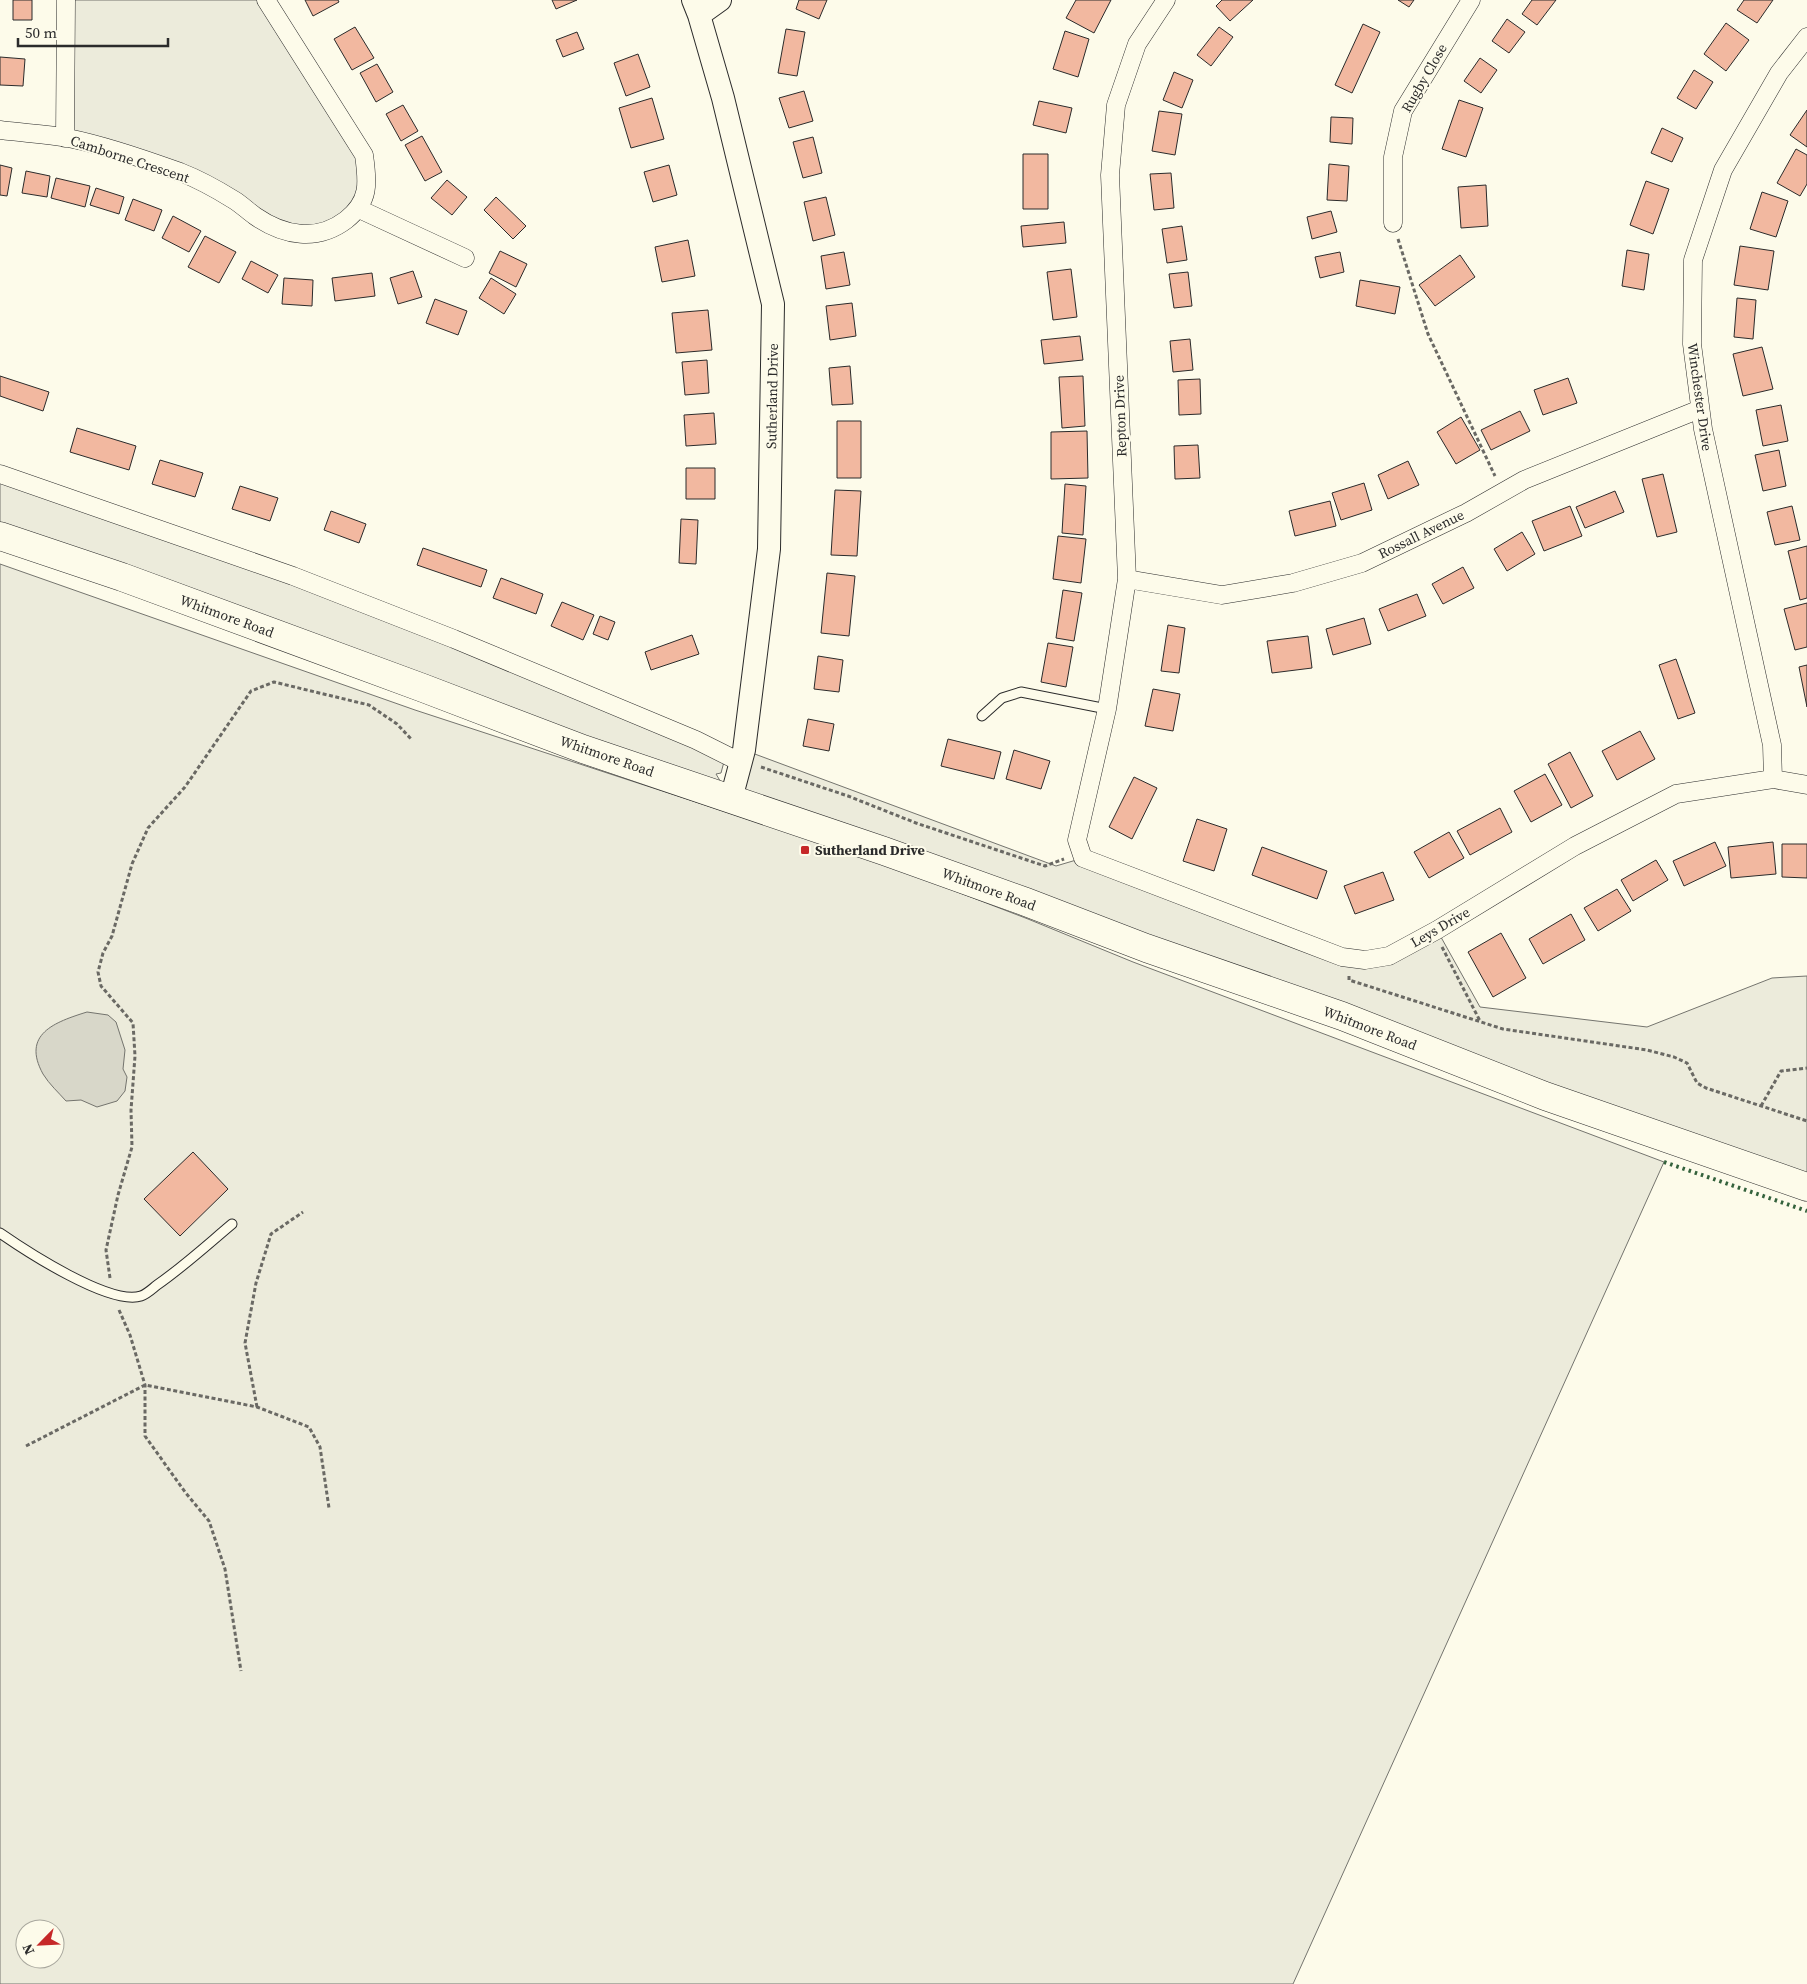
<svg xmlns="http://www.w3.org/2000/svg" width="1807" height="1984" viewBox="0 0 1807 1984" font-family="'Source Serif 4',serif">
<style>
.green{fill:#ecebdb;stroke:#74746e;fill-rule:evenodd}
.water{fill:#d8d7c9;stroke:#74746e}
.building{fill:#f2b8a0;stroke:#2b2b2b}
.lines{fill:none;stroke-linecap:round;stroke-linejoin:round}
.service-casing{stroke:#2b2b2b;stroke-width:11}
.minor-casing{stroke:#2b2b2b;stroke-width:19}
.tertiary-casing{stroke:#2b2b2b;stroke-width:24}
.trunk-casing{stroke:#2b2b2b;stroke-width:29}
.path{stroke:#6a6964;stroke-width:3;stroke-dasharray:4 2.5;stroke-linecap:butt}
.service{stroke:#fdfbea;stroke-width:9}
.minor{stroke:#fdfbea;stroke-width:18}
.tertiary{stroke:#fdfbea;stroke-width:22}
.trunk{stroke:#fdfbea;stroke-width:28}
.hedge{stroke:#34623c;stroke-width:4;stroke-dasharray:2.5 4;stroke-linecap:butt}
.poi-dot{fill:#c62828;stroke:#fdfbea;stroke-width:2}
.labels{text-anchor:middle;stroke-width:4;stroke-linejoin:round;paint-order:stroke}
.street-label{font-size:14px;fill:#2b2b2b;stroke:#fdfbea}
.poi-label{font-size:14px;font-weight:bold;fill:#2b2b2b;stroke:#fdfbea;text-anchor:start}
</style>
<rect width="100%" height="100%" fill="#fdfbea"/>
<path class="green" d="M66 0H266L364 155 359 209 303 234 182 173 65 138Z
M0 474 261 565 454 639 696 740 702 749 725 758 721 773 716 774 731 799 744 750 1056 866 1083 858 1342 957 1365 960 1389 956 1437 930 1480 1007 1647 1027 1772 978 1807 976V1187L1545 1096 1342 1016 1126 941 1021 900 878 849 603 755 262 630 249 627 121 575 0 534Z
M0 564 415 710 882 863 1028 919 1133 962 1664 1162 1293 1984H0ZM25 1929H55V1959H25Z"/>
<path class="water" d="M87 1012 108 1015 116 1022 125 1050 123 1069 127 1077 125 1091 117 1101 97 1107 81 1100 66 1101C59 1093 49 1084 43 1074 21 1034 55 1022 87 1012Z"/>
<path class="building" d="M13 0H32V20H13Z
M305 0H338L339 2 313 16Z
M552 0H577L556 9Z
M799 0H827L819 19 796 9Z
M1076 0H1111L1094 33 1066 18Z
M1222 0H1253L1230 21 1216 6Z
M1398 0H1414L1409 7Z
M1532 0H1556L1537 25 1522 14Z
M1744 0H1773L1757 23 1737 10Z
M1507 19 1525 32 1509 53 1492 41Z
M1726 23 1749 40 1726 71 1704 54Z
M1363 24 1380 32 1352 93 1335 85Z
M355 27 374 58 352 70 334 39Z
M1219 27 1233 37 1211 66 1197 55Z
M786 29 805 32 797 76 778 73Z
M1065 31 1089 39 1078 77 1053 69Z
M577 32 584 49 563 57 556 40Z
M638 54 650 87 626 96 614 63Z
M0 57 25 59 23 86 0 85Z
M1480 58 1497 70 1481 93 1464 81Z
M377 64 393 92 376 102 360 73Z
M1694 70 1713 82 1696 109 1677 98Z
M1174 72 1193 80 1182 108 1163 100Z
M804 91 813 121 789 128 779 98Z
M652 98 664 139 631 148 619 108Z
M1459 100 1483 108 1466 157 1442 149Z
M1039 101 1072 108 1066 133 1033 125Z
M403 105 418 131 401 141 386 114Z
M1807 110V147L1790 135Z
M1159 111 1182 114 1175 155 1152 151Z
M1331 117 1353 118 1352 144 1330 142Z
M1662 128 1683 138 1672 162 1651 153Z
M422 136 442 172 425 181 405 145Z
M813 137 822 173 803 178 793 142Z
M1796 149 1807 155V184L1800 196 1777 183Z
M1023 154H1048V209H1023Z
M1329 164 1349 166 1347 201 1327 200Z
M0 165 12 168 7 196 0 195Z
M669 165 677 195 653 202 644 172Z
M26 171 50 176 47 197 22 193Z
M1171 173 1174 208 1154 210 1150 174Z
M56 178 90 186 85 207 51 198Z
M447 180 467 197 452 215 431 198Z
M1646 181 1669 189 1653 234 1630 225Z
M1486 185 1488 226 1461 228 1458 187Z
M96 188 124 197 119 214 90 205Z
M1762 192 1788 201 1776 237 1750 229Z
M496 197 526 226 513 239 484 210Z
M826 197 835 235 813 241 804 202Z
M133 199 162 210 154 231 125 220Z
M1331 211 1337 232 1312 239 1307 217Z
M173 216 201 231 189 252 162 238Z
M1064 222 1066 243 1023 247 1021 226Z
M1182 226 1187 260 1167 263 1162 229Z
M205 236 236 252 219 283 188 267Z
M688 240 695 276 662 282 655 247Z
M1740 246 1774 251 1768 290 1734 285Z
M1627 250 1649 254 1644 290 1622 286Z
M500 251 527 264 516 287 489 273Z
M844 252 850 285 826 289 821 256Z
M1340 252 1344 272 1320 278 1315 257Z
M1460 255 1475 277 1435 306 1419 285Z
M251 261 278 275 268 293 242 279Z
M1071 269 1077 317 1053 320 1047 272Z
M413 271 422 297 398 304 390 278Z
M1188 272 1192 306 1174 308 1169 274Z
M372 273 375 296 335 301 332 278Z
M284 278 313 280 312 306 282 304Z
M491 278 516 294 504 314 479 298Z
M1360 280 1400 287 1395 314 1356 306Z
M1737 298 1756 300 1753 339 1734 337Z
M435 299 467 311 458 335 426 323Z
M852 303 856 336 830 340 826 306Z
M708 310 712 350 676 353 672 313Z
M1080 336 1083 360 1044 364 1041 340Z
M1190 339 1193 370 1173 372 1170 341Z
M1762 347 1773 389 1743 396 1733 354Z
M707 360 709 393 685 395 682 362Z
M850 366 853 404 832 405 829 368Z
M0 376 49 392 43 411 0 396Z
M1083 376 1085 426 1062 428 1059 377Z
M1568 378 1577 403 1543 415 1534 390Z
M1200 379 1201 414 1179 415 1178 380Z
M1781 405 1788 441 1763 446 1756 410Z
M1520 411 1530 431 1491 450 1481 430Z
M714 413 716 444 686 446 684 415Z
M1461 417 1480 450 1456 464 1437 432Z
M837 421H861V478H837Z
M77 428 136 446 129 470 70 452Z
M1087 431 1088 478 1051 479V432Z
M1198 445 1200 478 1175 479 1174 446Z
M1779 450 1786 486 1763 491 1755 455Z
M160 460 203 473 195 497 152 484Z
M1408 461 1419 485 1388 499 1378 475Z
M686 468H715V499H686Z
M1663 474 1677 532 1657 537 1642 479Z
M1364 483 1372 510 1341 520 1332 493Z
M1065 484 1086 486 1083 535 1062 533Z
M240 486 278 498 270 521 232 509Z
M835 490 861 491 857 556 831 555Z
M1615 491 1624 512 1585 528 1576 507Z
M1330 501 1336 526 1295 536 1289 511Z
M1570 506 1582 536 1544 551 1532 521Z
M1792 506 1800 540 1775 545 1767 512Z
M331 511 366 524 359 543 324 530Z
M681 519 698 520 696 564 679 563Z
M1522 532 1535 554 1507 571 1494 549Z
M1058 536 1086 539 1081 583 1053 579Z
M1807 546V598L1800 600 1788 551Z
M423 548 487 570 481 587 417 565Z
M1463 567 1474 588 1443 604 1432 584Z
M827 573 855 576 849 636 821 633Z
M501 578 543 594 536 614 493 598Z
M1063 590 1082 593 1074 641 1056 638Z
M1417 594 1426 616 1388 631 1379 609Z
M562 602 594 615 583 640 551 626Z
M1807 603V647L1795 650 1784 609Z
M600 616 615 622 608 640 593 634Z
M1364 618 1371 644 1333 655 1326 629Z
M1168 625 1185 628 1179 673 1161 671Z
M692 635 699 654 651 670 645 652Z
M1308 636 1312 668 1272 673 1267 641Z
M1048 643 1073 647 1066 687 1041 682Z
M818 656 843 660 839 692 814 689Z
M1676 659 1695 713 1678 719 1659 665Z
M1807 665V707L1799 667Z
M1153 689 1180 694 1173 731 1145 726Z
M808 719 834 724 829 751 803 746Z
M1640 731 1655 759 1617 780 1602 751Z
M948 739 1001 752 994 779 941 766Z
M1014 750 1050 761 1041 789 1006 779Z
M1570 752 1593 796 1571 808 1548 764Z
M1545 774 1562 805 1531 822 1514 791Z
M1134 777 1157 788 1132 839 1109 827Z
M1500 808 1512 832 1470 855 1457 831Z
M1197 819 1227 829 1214 871 1183 861Z
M1449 832 1464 858 1429 878 1414 852Z
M1715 842 1726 866 1684 886 1673 861Z
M1773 842 1776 874 1731 878 1728 847Z
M1782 844H1807V878L1782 877Z
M1262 847 1327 871 1317 899 1252 875Z
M1656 860 1668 880 1633 901 1621 880Z
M1383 872 1394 900 1355 914 1344 886Z
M1617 889 1631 911 1598 931 1584 908Z
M1571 914 1585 940 1543 964 1529 939Z
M1501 933 1526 978 1493 997 1468 952Z
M193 1152 228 1189 180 1236 144 1199Z"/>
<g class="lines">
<defs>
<path id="service" d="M982 716 1002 698 1021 692 1107 709
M0 1233C26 1251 110 1306 141 1296 147 1294 152 1289 157 1285 183 1267 207 1245 232 1224"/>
<path id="minor" d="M1166 0 1137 44 1116 105 1110 175 1127 579 1107 709 1077 840 1083 858 1342 957 1365 960 1389 956 1437 930 1575 846 1676 794 1773 779 1807 785
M0 130C22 133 46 134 68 138 103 145 147 160 180 172 198 179 218 190 234 200 242 205 248 211 255 216 284 236 317 242 346 220 370 201 368 183 364 155L266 0
M65 138 66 0
M359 209 465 258
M1393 223V157L1403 111 1471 0
M0 474 293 576 454 639 696 740 740 762
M1127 579 1222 595 1293 583 1362 563 1466 513 1524 480 1700 409
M1773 779 1772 745 1703 429 1692 344 1693 260 1723 170 1779 73 1807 37"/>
<path id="tertiary" d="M693 0 699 15 723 98 773 304 769 549 744 750 731 799
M699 15 720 0"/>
<path id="trunk" d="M0 536 122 577 423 688 583 749 884 851 1026 902 1146 948 1342 1016 1545 1096 1807 1187"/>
</defs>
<use href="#service" class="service-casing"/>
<use href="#minor" class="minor-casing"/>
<use href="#tertiary" class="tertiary-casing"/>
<use href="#trunk" class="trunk-casing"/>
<path class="path" d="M1398 239 1428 334 1495 476
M761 767 848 796 916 823 1045 866 1064 859
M1442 947 1480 1021
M1349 976V980L1503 1029 1647 1050 1674 1057 1687 1063 1697 1083 1706 1088 1807 1121
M1761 1106 1781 1071 1807 1068
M110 1278 106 1250 118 1195 132 1147 131 1110 135 1056 133 1023 101 986 98 972 103 953 112 936 132 864 148 828 185 787 251 691 274 682 369 705 397 724 412 740
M119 1310 130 1335 145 1385V1436L185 1492 209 1521 225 1569 241 1671
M257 1407 245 1343 256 1283 271 1234 303 1212
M26 1446 145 1385 257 1407 309 1427 320 1447 329 1508"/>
<use href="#service" class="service"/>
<use href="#minor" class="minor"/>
<use href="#tertiary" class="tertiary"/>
<use href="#trunk" class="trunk"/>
<path class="hedge" d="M1664 1162 1807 1211"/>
</g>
<rect class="poi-dot" x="800" y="845" width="10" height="10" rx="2.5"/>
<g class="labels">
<g class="street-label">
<text transform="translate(1424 78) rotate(-60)" y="5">Rugby Close</text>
<text transform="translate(130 159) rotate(18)" y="5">Camborne Crescent</text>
<text transform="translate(772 396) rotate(-89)" y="5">Sutherland Drive</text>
<text transform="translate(1700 397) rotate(82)" y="5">Winchester Drive</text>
<text transform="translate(1120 416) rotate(-92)" y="5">Repton Drive</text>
<text transform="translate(1421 534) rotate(-26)" y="5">Rossall Avenue</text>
<text transform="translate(227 616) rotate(20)" y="5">Whitmore Road</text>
<text transform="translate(607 756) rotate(19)" y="5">Whitmore Road</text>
<text transform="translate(989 889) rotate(20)" y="5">Whitmore Road</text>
<text transform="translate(1440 927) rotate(-30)" y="5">Leys Drive</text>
<text transform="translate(1370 1028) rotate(21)" y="5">Whitmore Road</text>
</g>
<g class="poi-label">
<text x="815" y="855">Sutherland Drive</text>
</g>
</g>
<g transform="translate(40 1944) rotate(246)"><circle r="24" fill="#fdfbea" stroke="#a9a89e"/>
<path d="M0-4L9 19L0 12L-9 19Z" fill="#c62828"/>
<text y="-8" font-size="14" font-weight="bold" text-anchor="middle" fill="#2b2b2b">N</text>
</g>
<path d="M18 38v8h150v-8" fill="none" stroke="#2b2b2b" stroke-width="2.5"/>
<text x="25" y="38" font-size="15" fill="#2b2b2b" stroke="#fdfbea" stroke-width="4" paint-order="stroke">50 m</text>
</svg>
